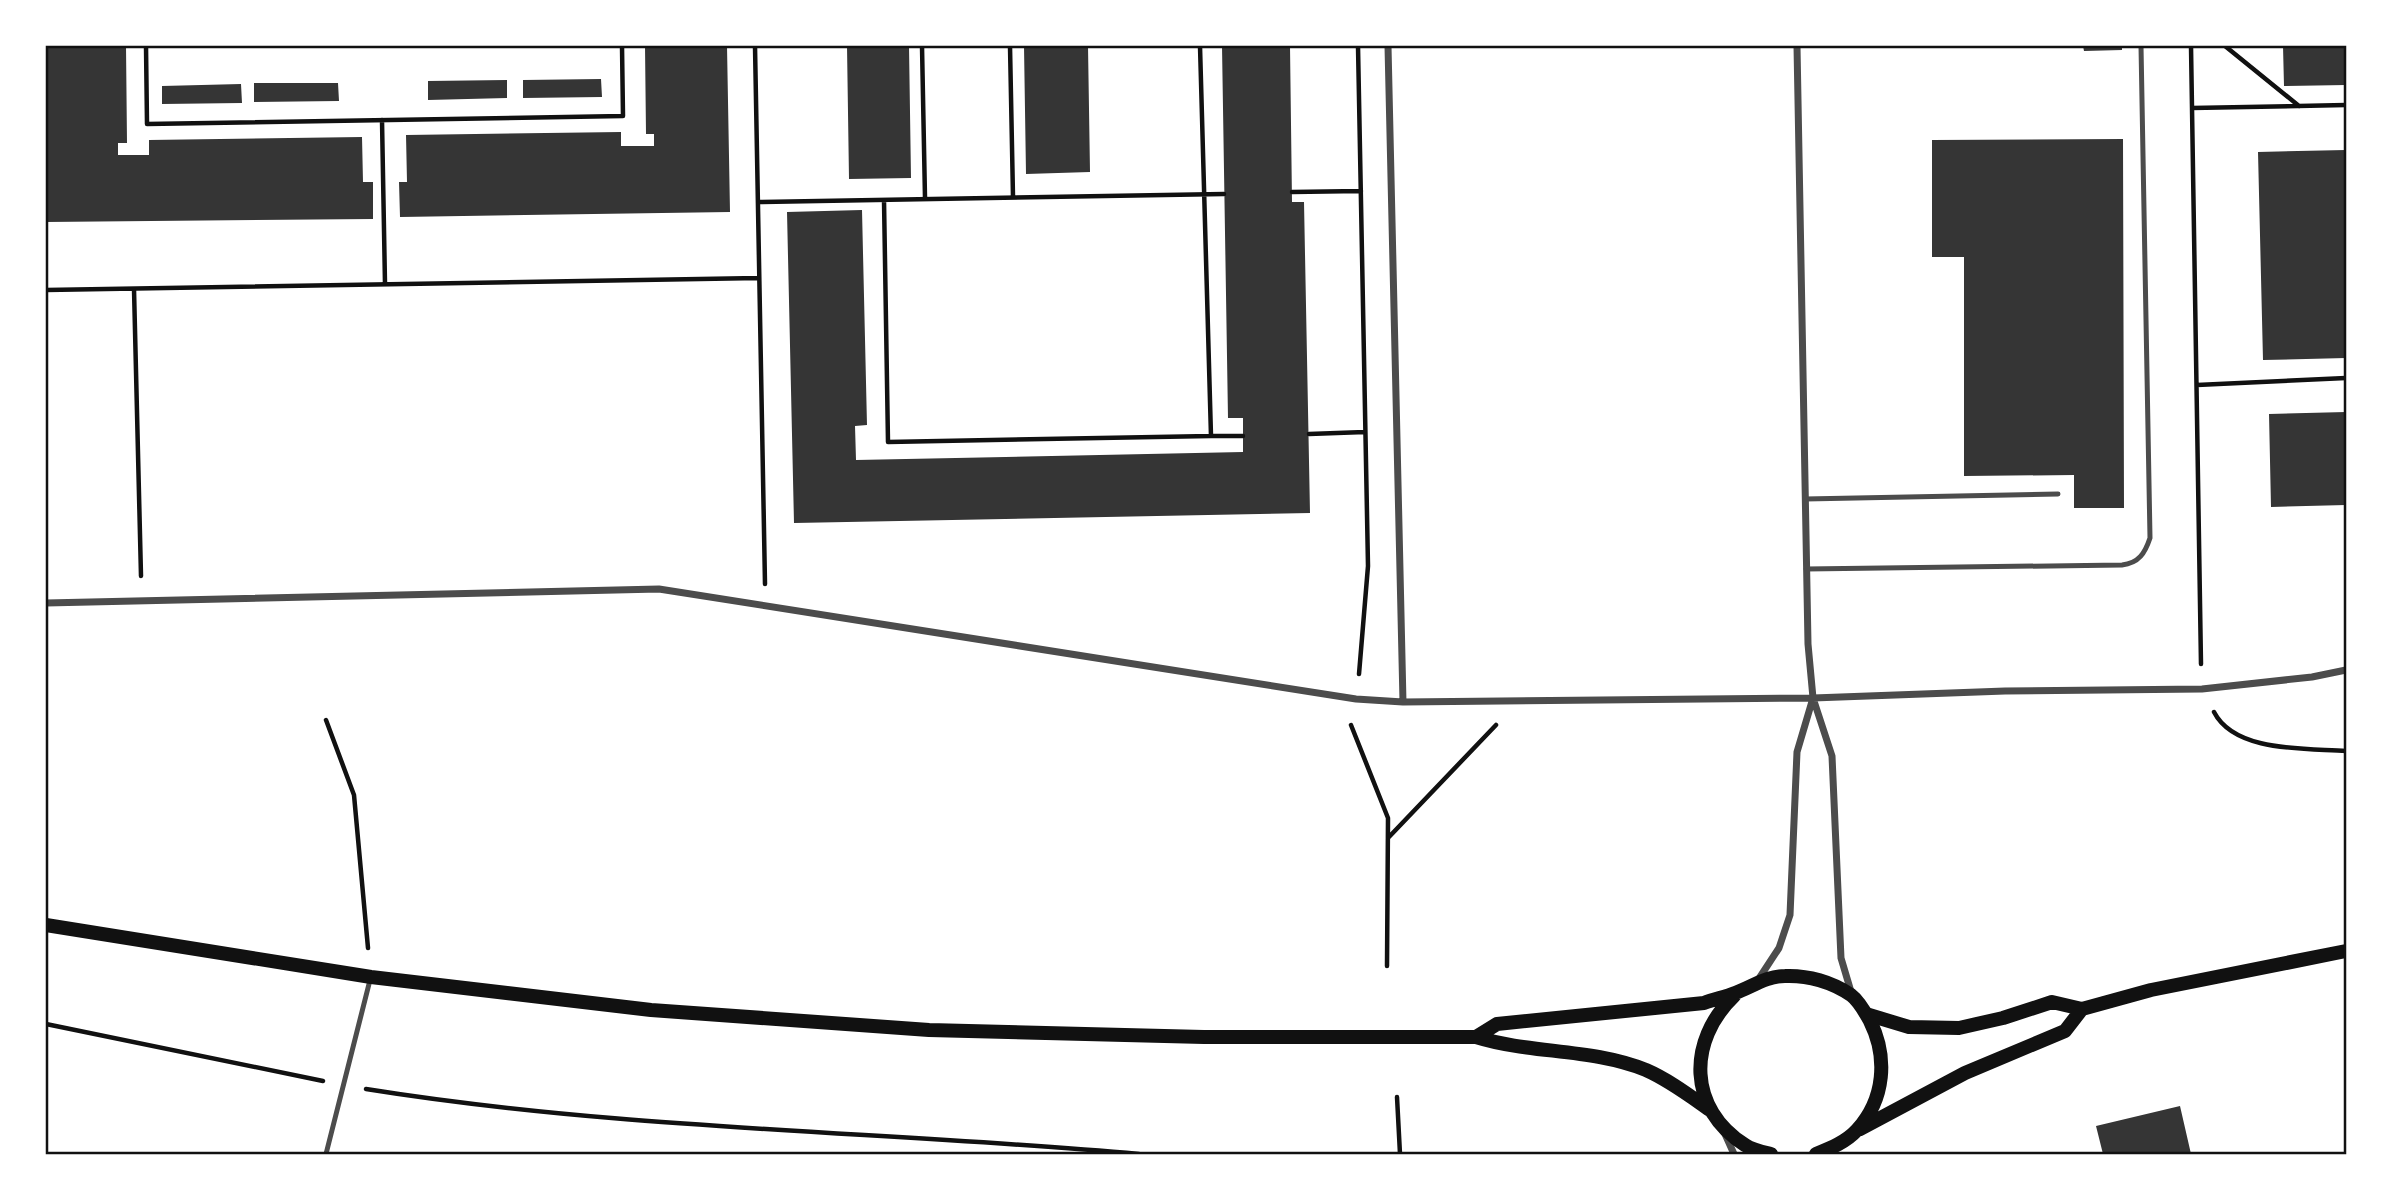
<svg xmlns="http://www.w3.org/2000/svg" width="2392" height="1200" viewBox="0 0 2392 1200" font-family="Jost,sans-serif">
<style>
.building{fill:#353535}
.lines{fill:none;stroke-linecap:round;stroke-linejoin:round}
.path{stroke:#111;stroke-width:4.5}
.service{stroke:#4c4c4c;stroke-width:5}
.minor{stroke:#4c4c4c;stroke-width:7}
.secondary{stroke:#111;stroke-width:14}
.neatline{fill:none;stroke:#111;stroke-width:2.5}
</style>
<rect width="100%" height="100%" fill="#fff"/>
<path class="building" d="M46 46H126L127 143H118V155H149V140L362 137 363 182H373V219L46 222Z
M645 46H727L730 212 400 217 399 182H407L406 135 621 132V146H654V134H646Z
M847 46H909L911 178 849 179Z
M1024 46H1088L1090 172 1026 174Z
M1222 46H1290L1292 202H1304L1310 513 794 523 787 212 862 210 867 425 855 426 856 460 1243 452V418H1228Z
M2083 46H2122V50L2084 51Z
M2283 46H2346V85L2284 86Z
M601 79 602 97 523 98V80Z
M507 80V98L428 100V81Z
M254 83H338L339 101 254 102Z
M241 84 242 103 162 104V86Z
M2123 139 2124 508H2074V475L1964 476V257H1932V140Z
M2346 150V358L2263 360 2258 152Z
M2346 412V505L2271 507 2269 414Z
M2180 1106 2191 1154H2103L2096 1126Z"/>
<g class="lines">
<path class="path" d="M146 46 147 124 623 116 622 46
M755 46 765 584
M922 46 925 198
M1010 46 1013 197
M1358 46 1368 566 1359 674
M2191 46 2201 664
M2225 46 2299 106
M2192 108 2346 105
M382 120 385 284
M1292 192 1361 191
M884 200 888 442 1211 436 1200 46
M758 202 1224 194
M134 289 141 576
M46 290 759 278
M2197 385 2346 378
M1309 434 1365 432
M1211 436H1243
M2214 712C2235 753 2307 748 2346 751
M326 720 354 795 368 948
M1351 725 1388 818 1387 966
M1388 838 1496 725
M46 1024 323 1081
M366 1089C622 1130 881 1131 1139 1154
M1397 1097 1400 1154"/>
<path class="service" d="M1805 499 2058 494
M1806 569 2122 565C2139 563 2145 553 2150 538L2141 46
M326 1154 370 980"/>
<path class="minor" d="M1388 46 1403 702
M1797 46 1808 644 1813 698 1832 756 1841 958 1852 995
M46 603 659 589 1356 699 1403 702 1813 698 2005 691 2202 689 2312 677 2346 670
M1758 980 1779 948 1790 915 1797 752 1813 698
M1725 1134 1734 1154"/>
<path class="secondary" d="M46 925 371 977 651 1010 929 1030 1204 1037H1476C1531 1054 1591 1048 1646 1070 1669 1080 1690 1096 1710 1110
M1734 996C1687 1041 1688 1109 1745 1145 1752 1150 1762 1152 1771 1154
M1866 1014 1909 1027 1959 1028 2003 1018 2052 1002 2082 1009 2151 990 2346 951
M1476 1037 1497 1024 1704 1003C1714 999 1725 997 1735 993 1752 987 1766 976 1785 976 1808 975 1832 982 1851 995 1859 1001 1865 1012 1870 1021 1888 1057 1885 1099 1857 1130 1846 1142 1831 1148 1816 1154
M1860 1129 1965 1073 2065 1031 2082 1009"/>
</g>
<rect width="2392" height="1200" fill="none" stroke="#ffffff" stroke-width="94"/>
<rect x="47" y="47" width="2298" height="1106" class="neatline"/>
</svg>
